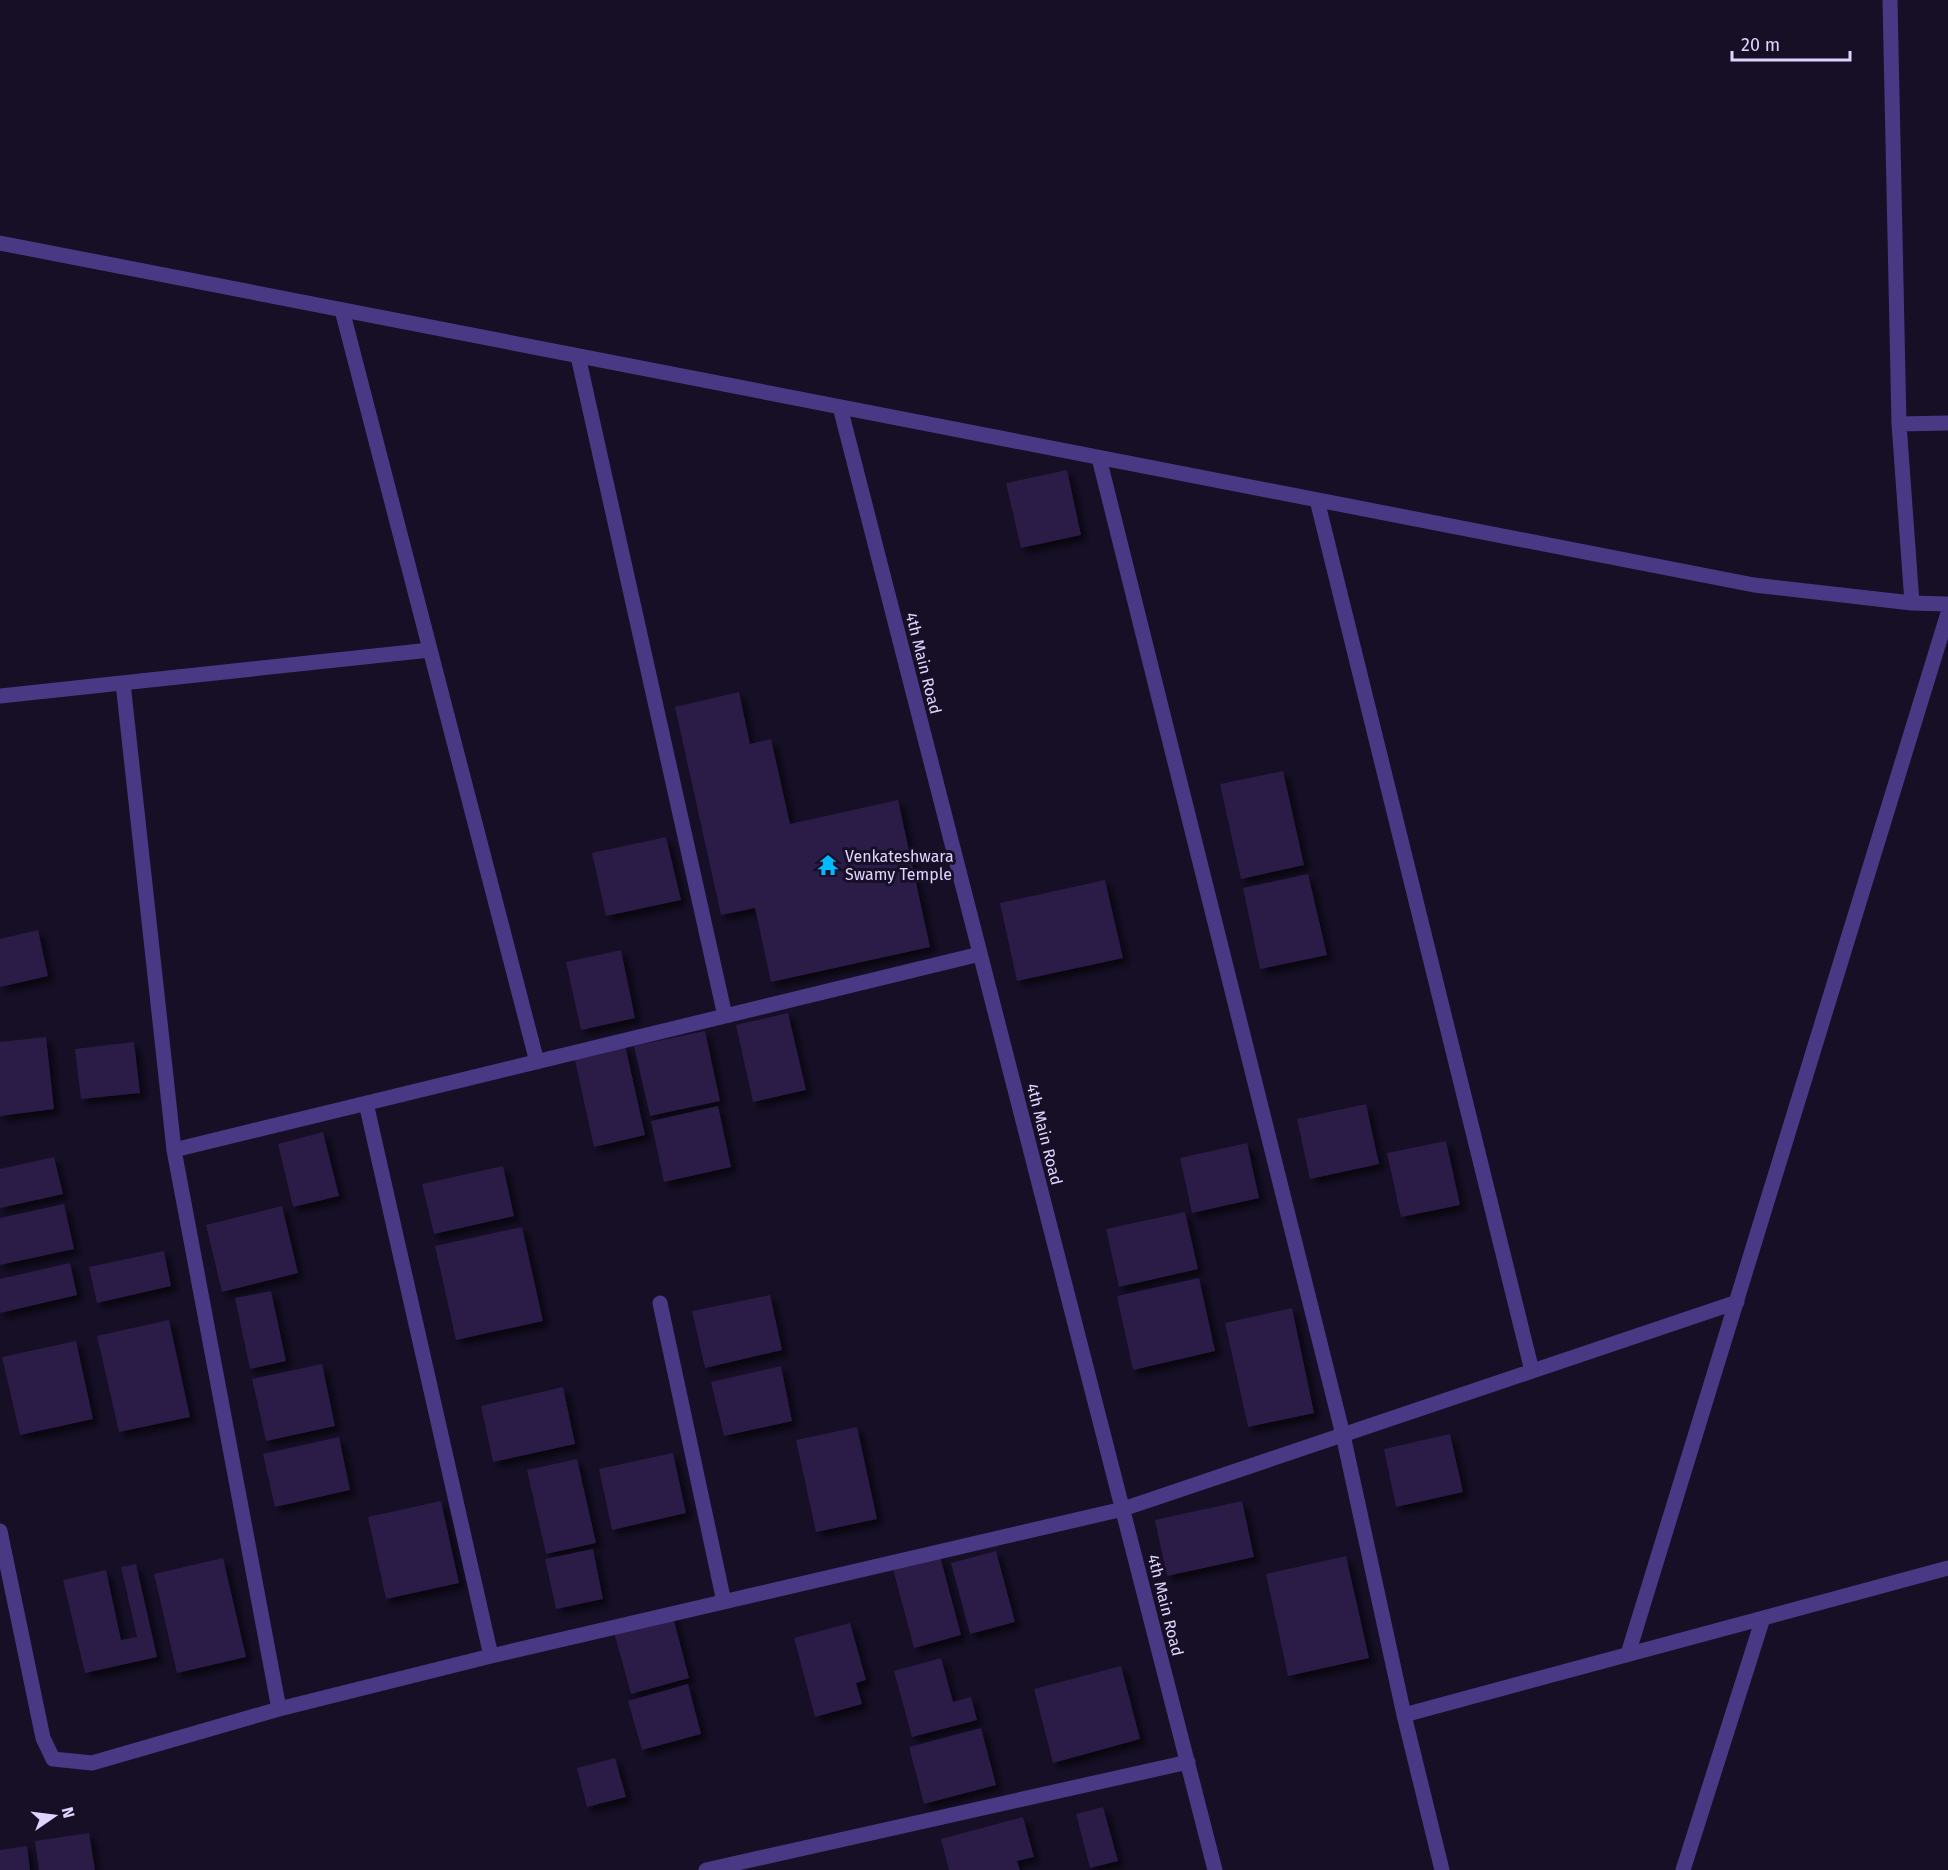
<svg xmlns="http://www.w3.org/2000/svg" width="1948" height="1870" viewBox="0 0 1948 1870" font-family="'Fira Sans',sans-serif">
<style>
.building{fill:#2b1b47;filter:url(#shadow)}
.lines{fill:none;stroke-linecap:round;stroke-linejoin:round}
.minor{stroke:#493985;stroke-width:15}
.labels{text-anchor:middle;stroke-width:6;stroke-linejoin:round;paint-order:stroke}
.street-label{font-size:16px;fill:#e0d4ff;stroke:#160f26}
.poi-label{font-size:16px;fill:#e0d4ff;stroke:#160f26;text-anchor:start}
</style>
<defs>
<filter id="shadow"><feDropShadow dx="5.5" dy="5.5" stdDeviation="3" flood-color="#0009"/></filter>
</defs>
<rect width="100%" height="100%" fill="#160f26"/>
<path class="building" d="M1067 470 1081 535 1021 548 1006 483Z
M739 692 750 744 771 739 790 824 898 800 930 947 771 982 755 908 721 915 675 707Z
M1283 771 1304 865 1241 879 1220 784Z
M666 837 681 900 606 916 592 853Z
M1308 874 1327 955 1260 969 1243 888Z
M1105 880 1123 958 1017 981 1000 903Z
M38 930 48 976 0 987V939Z
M621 950 635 1018 581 1030 566 962Z
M788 1013 806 1090 753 1102 736 1025Z
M705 1031 720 1101 650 1116 634 1046Z
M46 1037 54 1109 0 1116V1042Z
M134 1042 140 1093 81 1099 75 1049Z
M625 1045 645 1135 594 1147 574 1056Z
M1366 1104 1379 1164 1310 1179 1297 1119Z
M718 1106 731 1167 664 1182 651 1121Z
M323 1132 339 1196 293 1207 278 1144Z
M1446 1141 1460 1205 1401 1217 1387 1153Z
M1247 1143 1259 1198 1192 1213 1180 1158Z
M54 1157 63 1194 0 1208V1169Z
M503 1166 514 1216 434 1234 422 1184Z
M64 1204 74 1249 0 1265V1218Z
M282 1206 298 1273 222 1292 206 1225Z
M1185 1212 1198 1269 1119 1287 1106 1229Z
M522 1227 543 1321 456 1340 435 1246Z
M164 1251 171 1286 97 1303 89 1267Z
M70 1263 77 1295 0 1313V1279Z
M1199 1278 1215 1351 1133 1370 1117 1296Z
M271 1291 286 1361 250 1369 235 1298Z
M770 1295 782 1350 705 1368 692 1311Z
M1292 1308 1314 1413 1248 1427 1225 1323Z
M169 1320 190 1417 119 1432 97 1336Z
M76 1341 93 1419 20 1435 2 1357Z
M322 1364 335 1426 266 1441 252 1379Z
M781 1366 792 1421 724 1436 711 1382Z
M563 1387 575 1444 493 1462 481 1406Z
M857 1427 877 1519 816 1532 796 1440Z
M1450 1434 1463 1492 1396 1507 1384 1449Z
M339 1437 350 1490 275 1507 263 1454Z
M673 1453 686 1513 612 1530 599 1469Z
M577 1459 596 1543 546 1554 527 1470Z
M441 1501 459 1583 386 1599 368 1517Z
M1242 1501 1254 1557 1167 1576 1155 1520Z
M593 1549 603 1599 556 1609 545 1559Z
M996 1551 1015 1622 970 1634 951 1563Z
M940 1556 961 1635 914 1648 893 1569Z
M1346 1556 1369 1658 1288 1676 1266 1574Z
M223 1558 246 1657 177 1673 154 1574Z
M136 1564 157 1657 85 1673 63 1580 106 1570 121 1640 137 1637 121 1567Z
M672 1613 689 1678 631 1694 613 1629Z
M850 1623 866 1680 856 1683 862 1704 815 1717 794 1638Z
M941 1658 953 1702 971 1697 977 1720 912 1737 894 1671Z
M1121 1666 1140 1739 1053 1763 1034 1689Z
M688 1684 701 1734 642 1750 628 1701Z
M981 1728 996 1785 924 1804 909 1747Z
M615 1758 626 1797 587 1807 577 1768Z
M1103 1807 1118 1861 1090 1868 1076 1814Z
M1023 1817 1034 1857 1017 1861 1020 1870H949L941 1839Z
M89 1833 95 1870H39L35 1841Z
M27 1846 30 1870H0V1850Z"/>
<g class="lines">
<path class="minor" d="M1890 0 1899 424 1912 603
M0 243 1754 585 1912 603 1948 604
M342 310 537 1062
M578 356 725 1016
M840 407 1215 1870
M1899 424 1948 423
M1099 458 1343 1435 1404 1715 1442 1870
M1317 500 1532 1371
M123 683 174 1150 279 1709
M0 696 430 650
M366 1103 491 1656
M174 1150 980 954
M660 1303 724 1602
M0 1531 43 1738 53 1759 92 1763 279 1709 491 1656 1123 1509 1737 1302
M1628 1654 1948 613
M1404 1715 1948 1568
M706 1870 1188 1762
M1683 1870 1763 1618"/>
</g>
<defs>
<symbol id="temple-bare" viewBox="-9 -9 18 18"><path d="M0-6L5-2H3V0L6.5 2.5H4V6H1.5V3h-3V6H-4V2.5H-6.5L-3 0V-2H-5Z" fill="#0bf" stroke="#160f26" stroke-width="2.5" paint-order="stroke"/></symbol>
</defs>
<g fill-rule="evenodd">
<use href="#temple-bare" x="813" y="850" width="30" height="30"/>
</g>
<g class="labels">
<g class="street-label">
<text transform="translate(924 663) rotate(76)" y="6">4th Main Road</text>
<text transform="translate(1045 1134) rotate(76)" y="6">4th Main Road</text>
<text transform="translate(1166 1605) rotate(76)" y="6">4th Main Road</text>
</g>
<g class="poi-label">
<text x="845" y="862">Venkateshwara<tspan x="845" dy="18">Swamy Temple</tspan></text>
</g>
</g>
<g transform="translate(54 1816) rotate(76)" stroke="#160f26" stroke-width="4.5" paint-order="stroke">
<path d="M0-4.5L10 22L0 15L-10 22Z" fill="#e0d4ff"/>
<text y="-9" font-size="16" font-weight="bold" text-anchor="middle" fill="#e0d4ff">N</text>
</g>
<path d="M1732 51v9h118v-9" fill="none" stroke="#e0d4ff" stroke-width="3"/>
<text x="1741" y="51" font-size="18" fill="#e0d4ff" stroke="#160f26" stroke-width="4.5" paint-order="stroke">20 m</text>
</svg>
